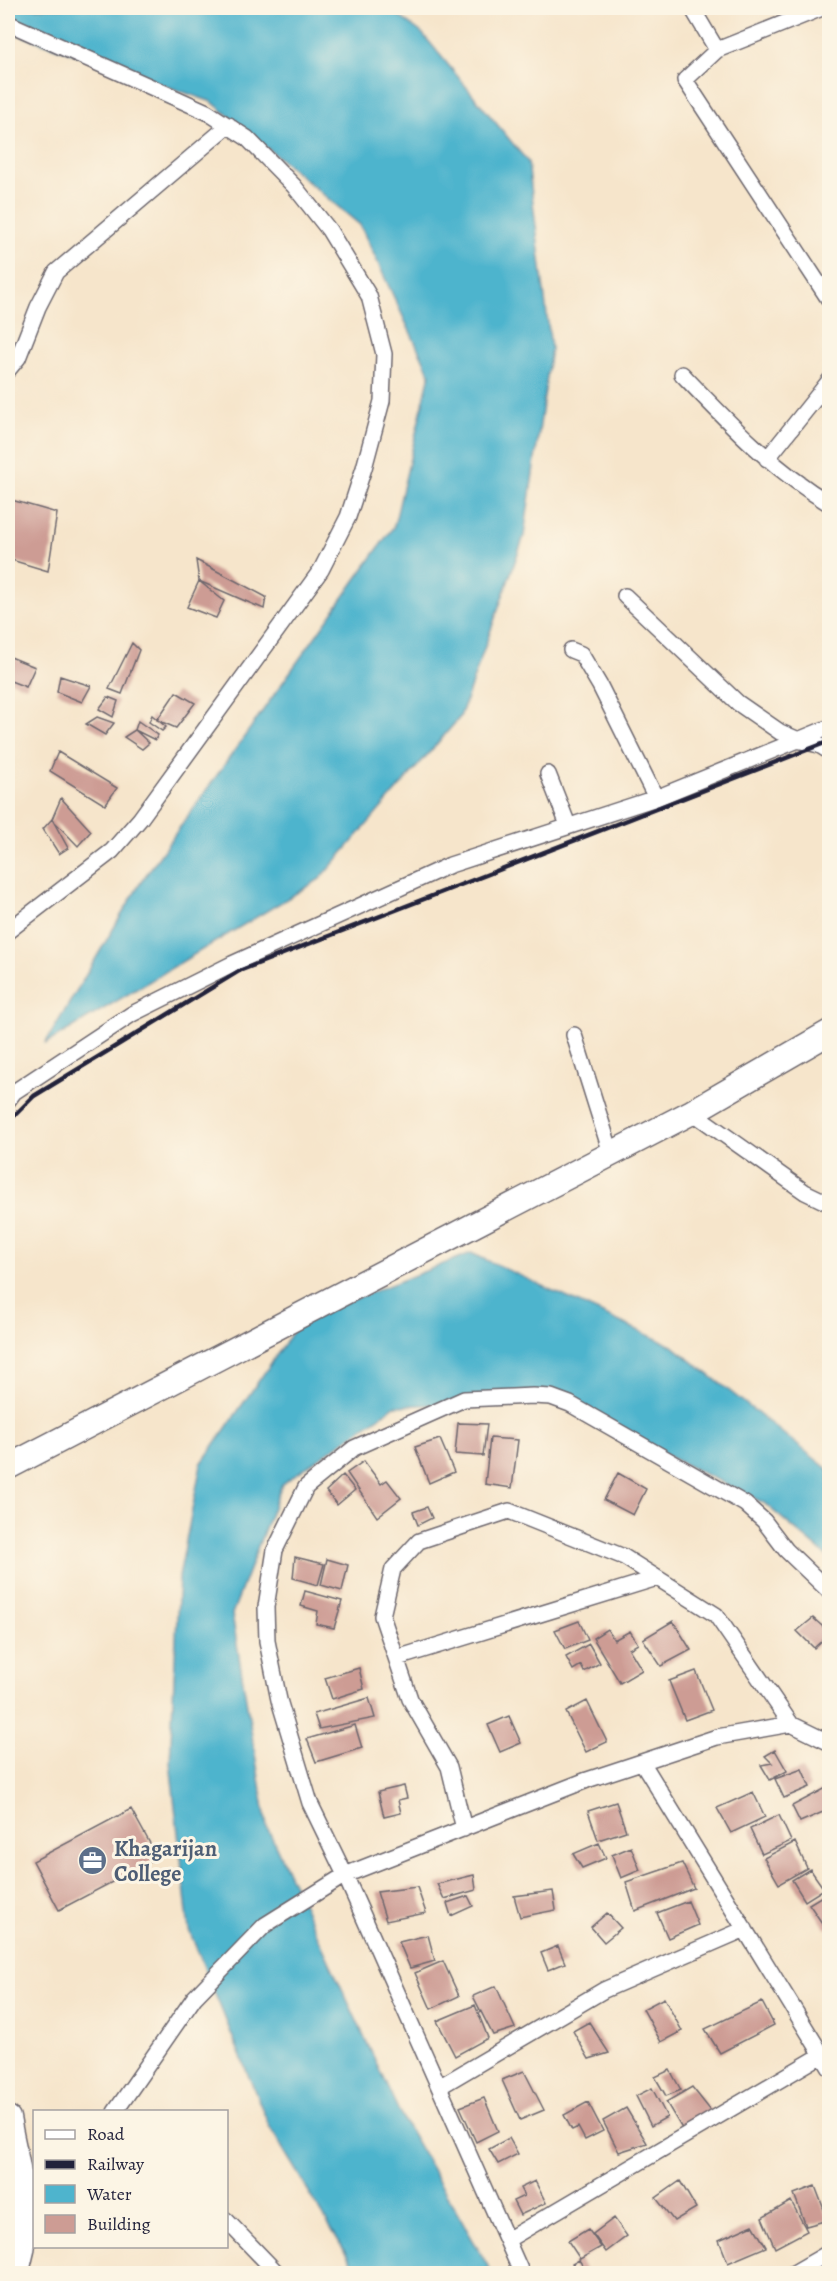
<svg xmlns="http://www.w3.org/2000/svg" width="837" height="2281" viewBox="0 0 837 2281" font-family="Alegreya,serif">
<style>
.water{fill:#4eb4cd;stroke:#386b84;stroke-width:1.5}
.building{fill:#cd9c94}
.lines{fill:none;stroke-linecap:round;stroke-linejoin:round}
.minor-casing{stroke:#6c666d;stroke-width:18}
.primary-casing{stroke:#6c666d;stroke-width:27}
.minor{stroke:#fff;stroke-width:15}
.primary{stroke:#fff;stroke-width:24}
.rail{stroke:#22223b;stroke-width:4.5}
.labels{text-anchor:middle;stroke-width:6;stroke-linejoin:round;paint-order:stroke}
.service-label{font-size:22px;font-weight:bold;fill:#4e5e75;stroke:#fcf5e5;text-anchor:start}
</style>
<rect width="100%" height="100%" fill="#fcf5e5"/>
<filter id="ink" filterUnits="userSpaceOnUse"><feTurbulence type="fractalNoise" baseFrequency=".0167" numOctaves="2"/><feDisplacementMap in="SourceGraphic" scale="12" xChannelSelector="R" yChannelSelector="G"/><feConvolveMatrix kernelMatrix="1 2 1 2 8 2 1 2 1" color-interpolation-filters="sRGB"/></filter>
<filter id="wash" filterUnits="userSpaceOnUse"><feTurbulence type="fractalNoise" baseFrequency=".008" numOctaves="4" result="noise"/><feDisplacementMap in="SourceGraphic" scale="24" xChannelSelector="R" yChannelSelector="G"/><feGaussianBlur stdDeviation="1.35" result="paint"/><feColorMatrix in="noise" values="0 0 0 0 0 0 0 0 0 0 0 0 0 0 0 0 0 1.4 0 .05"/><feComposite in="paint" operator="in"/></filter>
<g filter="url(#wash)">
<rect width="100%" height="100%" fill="#f6e5cb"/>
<path class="water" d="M8 8H388L422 33 528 162 551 348 524 536 460 717 320 879 45 1044 141 882 394 526 430 374 360 225 212 102 8 31Z
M471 1253 674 1347 829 1470V1558L764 1503 553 1400 395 1406 282 1484 232 1614 267 1827 401 2116 492 2273H358L269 2126 189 1930 170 1762 179 1577 201 1464 301 1320Z"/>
<g id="blocks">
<path class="building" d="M8 499 57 513 48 571 8 559Z
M196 560 266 597 264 609 199 581 224 601 216 618 187 607 199 581Z
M132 643 139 650 122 694 109 689Z
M8 656 35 667 26 687 8 680Z
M60 676 91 686 82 702 57 692Z
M176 692 195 703 176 728 157 720Z
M108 697 118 701 113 717 99 709Z
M152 715 166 727 162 731 149 722Z
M97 717 114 723 105 735 86 724Z
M138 721 158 735 155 740 135 730 149 743 142 749 124 737 135 730Z
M58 752 117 788 105 805 50 771Z
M61 798 91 831 78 846 52 819Z
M52 819 68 848 59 854 43 829Z
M458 1423 487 1424 483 1456 455 1454Z
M490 1438 518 1440 512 1488 485 1484Z
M440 1439 454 1472 429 1483 415 1447Z
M364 1461 381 1484 387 1480 401 1498 377 1517 347 1473Z
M618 1473 646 1489 633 1515 604 1500Z
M343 1475 355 1490 337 1505 326 1491Z
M427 1507 432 1518 418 1525 413 1512Z
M295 1557 324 1564 318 1585 293 1578Z
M327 1559 348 1565 342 1591 321 1585Z
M305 1591 342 1601 334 1628 316 1624 318 1611 301 1606Z
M813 1618 830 1633 814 1648 797 1631Z
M579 1621 588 1640 565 1649 555 1630Z
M673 1621 691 1650 661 1666 643 1639Z
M607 1629 614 1640 630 1631 638 1644 629 1649 642 1670 620 1683 593 1638Z
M589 1644 600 1663 584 1672 581 1665 573 1670 566 1657Z
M359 1668 364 1689 332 1699 325 1678Z
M696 1671 712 1710 685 1720 669 1681Z
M369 1698 375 1718 319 1729 314 1714Z
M587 1701 607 1742 586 1752 566 1712Z
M509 1716 521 1743 500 1752 488 1725Z
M355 1725 362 1748 316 1762 307 1739Z
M775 1750 787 1771 770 1780 761 1765 772 1763 765 1756Z
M802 1769 810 1787 784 1798 775 1779Z
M404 1786 407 1798 398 1800 401 1813 384 1817 378 1792Z
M830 1786V1809L800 1822 792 1806Z
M753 1792 765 1817 731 1833 717 1808Z
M616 1802 626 1831 598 1840 588 1811Z
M131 1809 158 1858 59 1910 33 1861Z
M779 1815 791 1841 762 1854 750 1829Z
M795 1842 807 1868 779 1884 764 1858Z
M599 1843 606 1858 582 1868 573 1854Z
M631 1847 640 1870 621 1878 612 1855Z
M682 1863 694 1888 635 1911 626 1882Z
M810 1869 824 1889 805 1901 792 1880Z
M474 1875 476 1890 444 1899 437 1884Z
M417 1887 426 1913 386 1921 377 1892Z
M553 1891 556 1910 520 1917 514 1896Z
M827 1893 830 1898V1927L826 1929 809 1904Z
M468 1896 473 1906 451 1916 447 1903Z
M688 1901 698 1925 668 1938 657 1913Z
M607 1913 621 1928 604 1942 591 1927Z
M428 1935 435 1961 410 1968 399 1942Z
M558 1946 565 1963 548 1970 541 1953Z
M443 1961 459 1996 431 2009 415 1973Z
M496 1986 515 2028 493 2035 473 1996Z
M664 1998 682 2031 661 2042 643 2009Z
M762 2002 774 2025 720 2053 705 2029Z
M475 2005 488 2038 455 2056 437 2021Z
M589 2022 609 2053 589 2059 573 2031Z
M670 2070 681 2090 666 2096 655 2077Z
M524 2071 544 2110 520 2120 502 2080Z
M692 2087 715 2116 684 2132 666 2102Z
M652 2088 667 2117 651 2126 636 2096Z
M484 2098 498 2131 476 2142 460 2107Z
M588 2102 603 2131 585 2140 578 2127 572 2130 564 2115Z
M626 2108 647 2143 619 2152 603 2121Z
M509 2138 518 2154 498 2164 489 2149Z
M535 2181 546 2203 520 2215 513 2201 524 2196 520 2188Z
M680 2181 696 2208 674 2221 656 2198Z
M815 2186 828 2220 806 2226 794 2194Z
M791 2201 807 2231 775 2248 762 2218Z
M614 2218 627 2236 606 2252 593 2234Z
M753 2225 766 2247 728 2263 719 2240Z
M588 2229 601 2247 580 2259 568 2241Z
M579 2260 588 2274H577L572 2264Z"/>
</g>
</g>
<g filter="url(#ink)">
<use href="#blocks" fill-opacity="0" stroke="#6c666d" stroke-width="1.5"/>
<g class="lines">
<defs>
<path id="minor" d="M692 8 717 50
M822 8 717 50 685 80 830 301
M8 23 207 112 247 138 294 186 329 230 369 296 384 354 382 401 364 468 348 517 321 570 140 819 112 851 8 931
M8 370 18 358 38 307 56 272 229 125
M682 374C728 422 772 469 830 504
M767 459 830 380
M625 596 738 703 780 732 801 741 819 745 830 752
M571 650 581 654 600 686 656 798
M548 774 568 825
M574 1035 611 1153
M8 1100 14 1092 132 1014 232 964 450 865 656 798 830 727
M692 1112 805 1192 830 1204
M397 1658 657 1578
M642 1762 830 2068
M464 1829 449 1767 410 1699 382 1616 393 1569 419 1541 509 1511 624 1557 716 1615 791 1724
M439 2087 604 1990 745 1929
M115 2112 194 1998 265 1925 345 1875 587 1780 717 1737 791 1724 830 1743
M226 2220 278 2274
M507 2240 822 2055
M522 2274 345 1875 310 1803 279 1700 267 1641 266 1607 275 1550 306 1487 354 1448 464 1399 533 1396 551 1397 570 1404 745 1504 764 1521 786 1550 830 1592
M792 2274 830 2252"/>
<path id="primary" d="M8 1467 692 1112 830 1032
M8 2118C17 2169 36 2224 15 2274"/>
</defs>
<use href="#minor" class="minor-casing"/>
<use href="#primary" class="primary-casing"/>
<use href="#minor" class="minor"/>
<use href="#primary" class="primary"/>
<path class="rail" d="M8 1122 34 1096 239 971 830 741"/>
</g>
</g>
<defs>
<symbol id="office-disc" viewBox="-11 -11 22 22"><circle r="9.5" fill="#5c6f8a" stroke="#fcf5e5"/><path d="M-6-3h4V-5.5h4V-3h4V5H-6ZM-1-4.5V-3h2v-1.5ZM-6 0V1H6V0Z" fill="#fff"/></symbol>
</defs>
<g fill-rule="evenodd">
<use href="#office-disc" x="76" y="1844" width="33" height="33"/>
</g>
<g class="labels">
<g class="service-label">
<text x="114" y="1856">Khagarijan<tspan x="114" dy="25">College</tspan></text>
</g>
</g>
<rect width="837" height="2281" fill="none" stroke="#fcf5e5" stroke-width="30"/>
<rect x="33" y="2110" width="195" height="138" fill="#fcf5e5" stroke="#a5a1a1" stroke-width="1.5"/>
<rect x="45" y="2130" width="30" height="9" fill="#ffffff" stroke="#a5a1a1" stroke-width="1.5"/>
<text x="87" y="2140" font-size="18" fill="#22223b">Road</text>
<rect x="45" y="2160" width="30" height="9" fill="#22223b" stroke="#a5a1a1" stroke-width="1.5"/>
<text x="87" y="2170" font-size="18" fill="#22223b">Railway</text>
<rect x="45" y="2185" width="30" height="18" fill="#4eb4cd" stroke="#a5a1a1" stroke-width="1.5"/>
<text x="87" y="2200" font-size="18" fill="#22223b">Water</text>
<rect x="45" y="2215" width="30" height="18" fill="#cd9c94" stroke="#a5a1a1" stroke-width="1.5"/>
<text x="87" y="2230" font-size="18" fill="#22223b">Building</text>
</svg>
